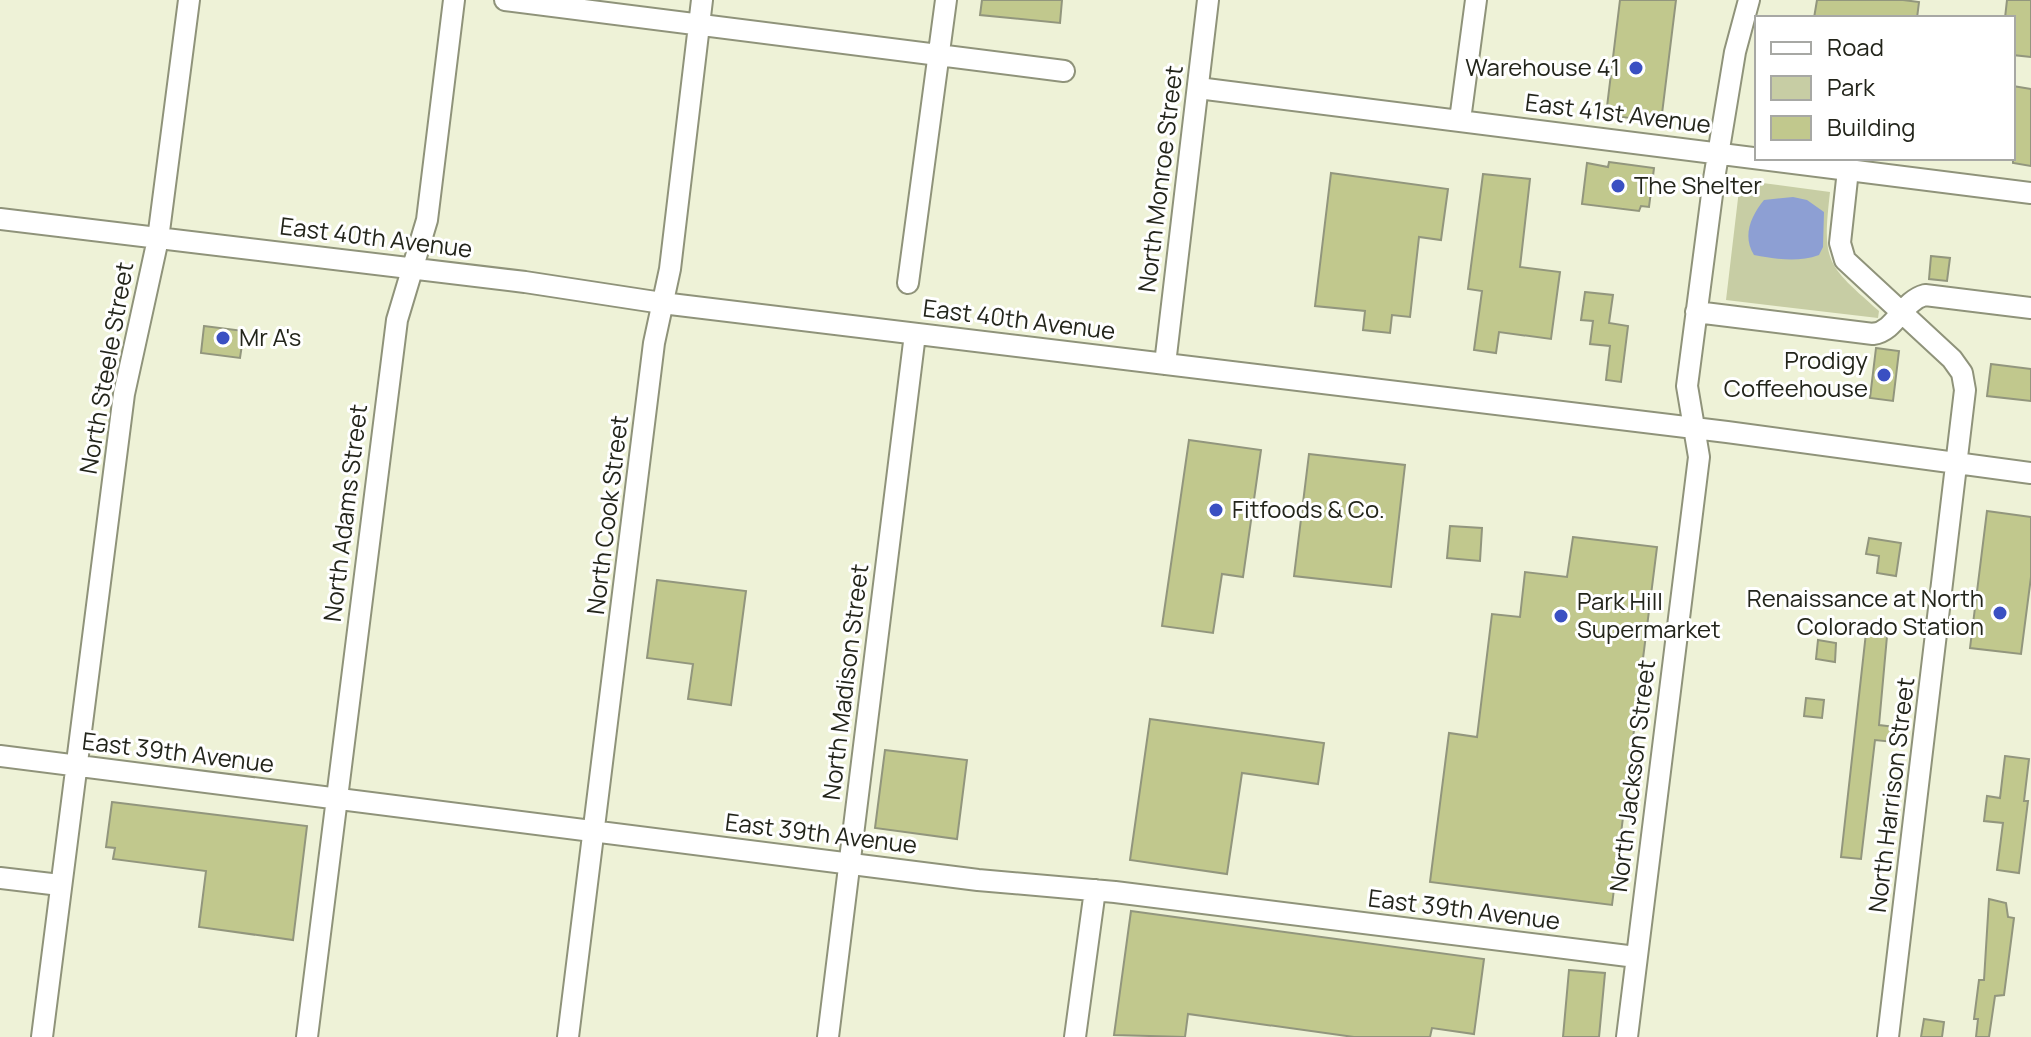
<svg xmlns="http://www.w3.org/2000/svg" width="2031" height="1037" viewBox="0 0 2031 1037" font-family="Manrope,sans-serif">
<style>
.green{fill:#c7cda4}
.water{fill:#8d9fd3}
.building{fill:#c1c88d;stroke:#92967d;stroke-width:2}
.lines{fill:none;stroke-linecap:round;stroke-linejoin:round}
.minor-casing{stroke:#8f937a;stroke-width:24}
.minor{stroke:#fff;stroke-width:20}
.poi-dot{fill:#3a50c2;stroke:#fff;stroke-width:3}
.labels{text-anchor:middle;stroke-width:6;stroke-linejoin:round;paint-order:stroke}
.poi-label{font-size:24px;fill:#23251b;stroke:#fff;text-anchor:start}
.street-label{font-size:24px;fill:#23251b;stroke:#fff}
</style>
<rect width="100%" height="100%" fill="#eef2d7"/>
<path class="green" d="M1747 181 1830 192C1822 263 1826 264 1879 311L1878 318 1726 300 1739 190Z"/>
<path class="water" d="M1793 197 1807 200 1824 212 1823 247 1819 255C1797 263 1776 259 1754 255 1742 236 1751 216 1764 200Z"/>
<path class="building" d="M982 0H1062L1060 23 980 15Z
M1620 0H1676L1661 122 1606 115Z
M1817 0H1903L1919 2 1917 18H1814Z
M2007 0H2031V57L2013 55V18H2005Z
M2013 86 2031 89V166L2013 163Z
M1609 162 1654 168 1649 207 1641 206 1639 211 1582 204 1587 163 1608 167Z
M1331 173 1448 189 1441 240 1419 237 1410 317 1392 315 1390 333 1363 330 1365 311 1315 306Z
M1483 174 1530 179 1520 267 1560 272 1551 339 1499 332 1496 353 1474 350 1482 291 1468 289Z
M1931 256 1950 258 1947 281 1929 279Z
M1585 292 1613 295 1609 323 1628 326 1621 382 1606 380 1610 346 1590 344 1593 321 1581 320Z
M204 326 244 331 240 358 201 353Z
M1876 348 1899 351 1893 401 1870 398Z
M1991 364 2031 369V401L1987 396Z
M1189 440 1261 450 1243 577 1222 574 1213 633 1162 626Z
M1309 454 1405 465 1391 587 1294 576Z
M1987 511 2031 517V577L2021 654 1970 648Z
M1450 526 1482 528 1480 561 1447 558Z
M1573 537 1657 547 1612 905 1430 882 1449 733 1477 737 1492 614 1520 617 1525 572 1567 577Z
M1869 538 1901 543 1896 576 1877 573 1879 556 1866 554Z
M657 580 746 591 731 705 688 699 693 664 647 658Z
M1866 633 1887 636 1879 725 1896 727 1894 742 1875 740 1861 859 1841 857Z
M1818 640 1836 643 1835 662 1816 659Z
M1806 698 1824 700 1822 718 1804 716Z
M1150 719 1324 743 1318 784 1242 773 1227 874 1130 860Z
M885 750 967 760 957 839 875 828Z
M2005 756 2029 759 2024 801H2028L2019 873 1997 870 2003 823 1984 821 1987 796 2000 798Z
M112 802 307 826 293 940 199 927 206 871 113 859 115 848 106 847Z
M1989 899 2006 903 2008 917 2014 918 2004 995 1995 996 1989 1037H1976L1978 1019H1974L1979 980H1984Z
M1131 911 1484 959 1474 1034 1432 1028 1430 1037H1354L1188 1014 1185 1037 1114 1035Z
M1569 970 1605 973 1599 1037H1563Z
M1924 1019 1944 1022 1942 1037H1921Z"/>
<g class="lines">
<defs>
<path id="minor" d="M505 0 1064 71
M1198 88 2031 193
M1460 120 1476 0
M1848 170 1840 243 1845 260 1952 359 1962 373 1965 390 1888 1037
M0 219 525 282 662 303 1727 432 2031 473
M908 283 946 0
M1696 312 1873 334C1896 331 1902 301 1925 295L2031 308
M1165 364 1208 0
M0 756 978 880 1115 892 1636 957
M0 878 60 885
M42 1037 124 394 158 239 189 0
M307 1037 397 320 427 220 454 0
M568 1037 654 343 670 269 702 0
M828 1037 915 334
M1075 1037 1095 890
M1627 1037 1699 457 1687 386 1714 179 1735 52 1749 0"/>
</defs>
<use href="#minor" class="minor-casing"/>
<use href="#minor" class="minor"/>
</g>
<g class="poi-dot">
<circle cx="1636" cy="68" r="8"/>
<circle cx="1618" cy="186" r="8"/>
<circle cx="223" cy="338" r="8"/>
<circle cx="1884" cy="375" r="8"/>
<circle cx="1216" cy="510" r="8"/>
<circle cx="2000" cy="613" r="8"/>
<circle cx="1561" cy="616" r="8"/>
</g>
<g class="labels">
<g class="poi-label">
<text x="1620" y="76" text-anchor="end">Warehouse 41</text>
<text x="1634" y="194">The Shelter</text>
<text x="239" y="346">Mr A's</text>
<text x="1868" y="369" text-anchor="end">Prodigy<tspan x="1868" dy="28">Coffeehouse</tspan></text>
<text x="1232" y="518">Fitfoods &amp; Co.</text>
<text x="1984" y="607" text-anchor="end">Renaissance at North<tspan x="1984" dy="28">Colorado Station</tspan></text>
<text x="1577" y="610">Park Hill<tspan x="1577" dy="28">Supermarket</tspan></text>
</g>
<g class="street-label">
<text transform="translate(1618 114) rotate(7)" y="8">East 41st Avenue</text>
<text transform="translate(1161 179) rotate(-83)" y="8">North Monroe Street</text>
<text transform="translate(376 238) rotate(7)" y="8">East 40th Avenue</text>
<text transform="translate(1019 320) rotate(7)" y="8">East 40th Avenue</text>
<text transform="translate(107 368) rotate(-80)" y="8">North Steele Street</text>
<text transform="translate(346 513) rotate(-83)" y="8">North Adams Street</text>
<text transform="translate(608 515) rotate(-83)" y="8">North Cook Street</text>
<text transform="translate(846 682) rotate(-83)" y="8">North Madison Street</text>
<text transform="translate(178 753) rotate(7)" y="8">East 39th Avenue</text>
<text transform="translate(1633 776) rotate(-83)" y="8">North Jackson Street</text>
<text transform="translate(1892 795) rotate(-83)" y="8">North Harrison Street</text>
<text transform="translate(821 834) rotate(7)" y="8">East 39th Avenue</text>
<text transform="translate(1464 910) rotate(7)" y="8">East 39th Avenue</text>
</g>
</g>
<rect x="1755" y="16" width="260" height="144" fill="#ffffff" stroke="#a7a8a4" stroke-width="2"/>
<rect x="1771" y="42" width="40" height="12" fill="#ffffff" stroke="#a7a8a4" stroke-width="2"/>
<text x="1827" y="56" font-size="24" fill="#23251b">Road</text>
<rect x="1771" y="76" width="40" height="24" fill="#c7cda4" stroke="#a7a8a4" stroke-width="2"/>
<text x="1827" y="96" font-size="24" fill="#23251b">Park</text>
<rect x="1771" y="116" width="40" height="24" fill="#c1c88d" stroke="#a7a8a4" stroke-width="2"/>
<text x="1827" y="136" font-size="24" fill="#23251b">Building</text>
</svg>
